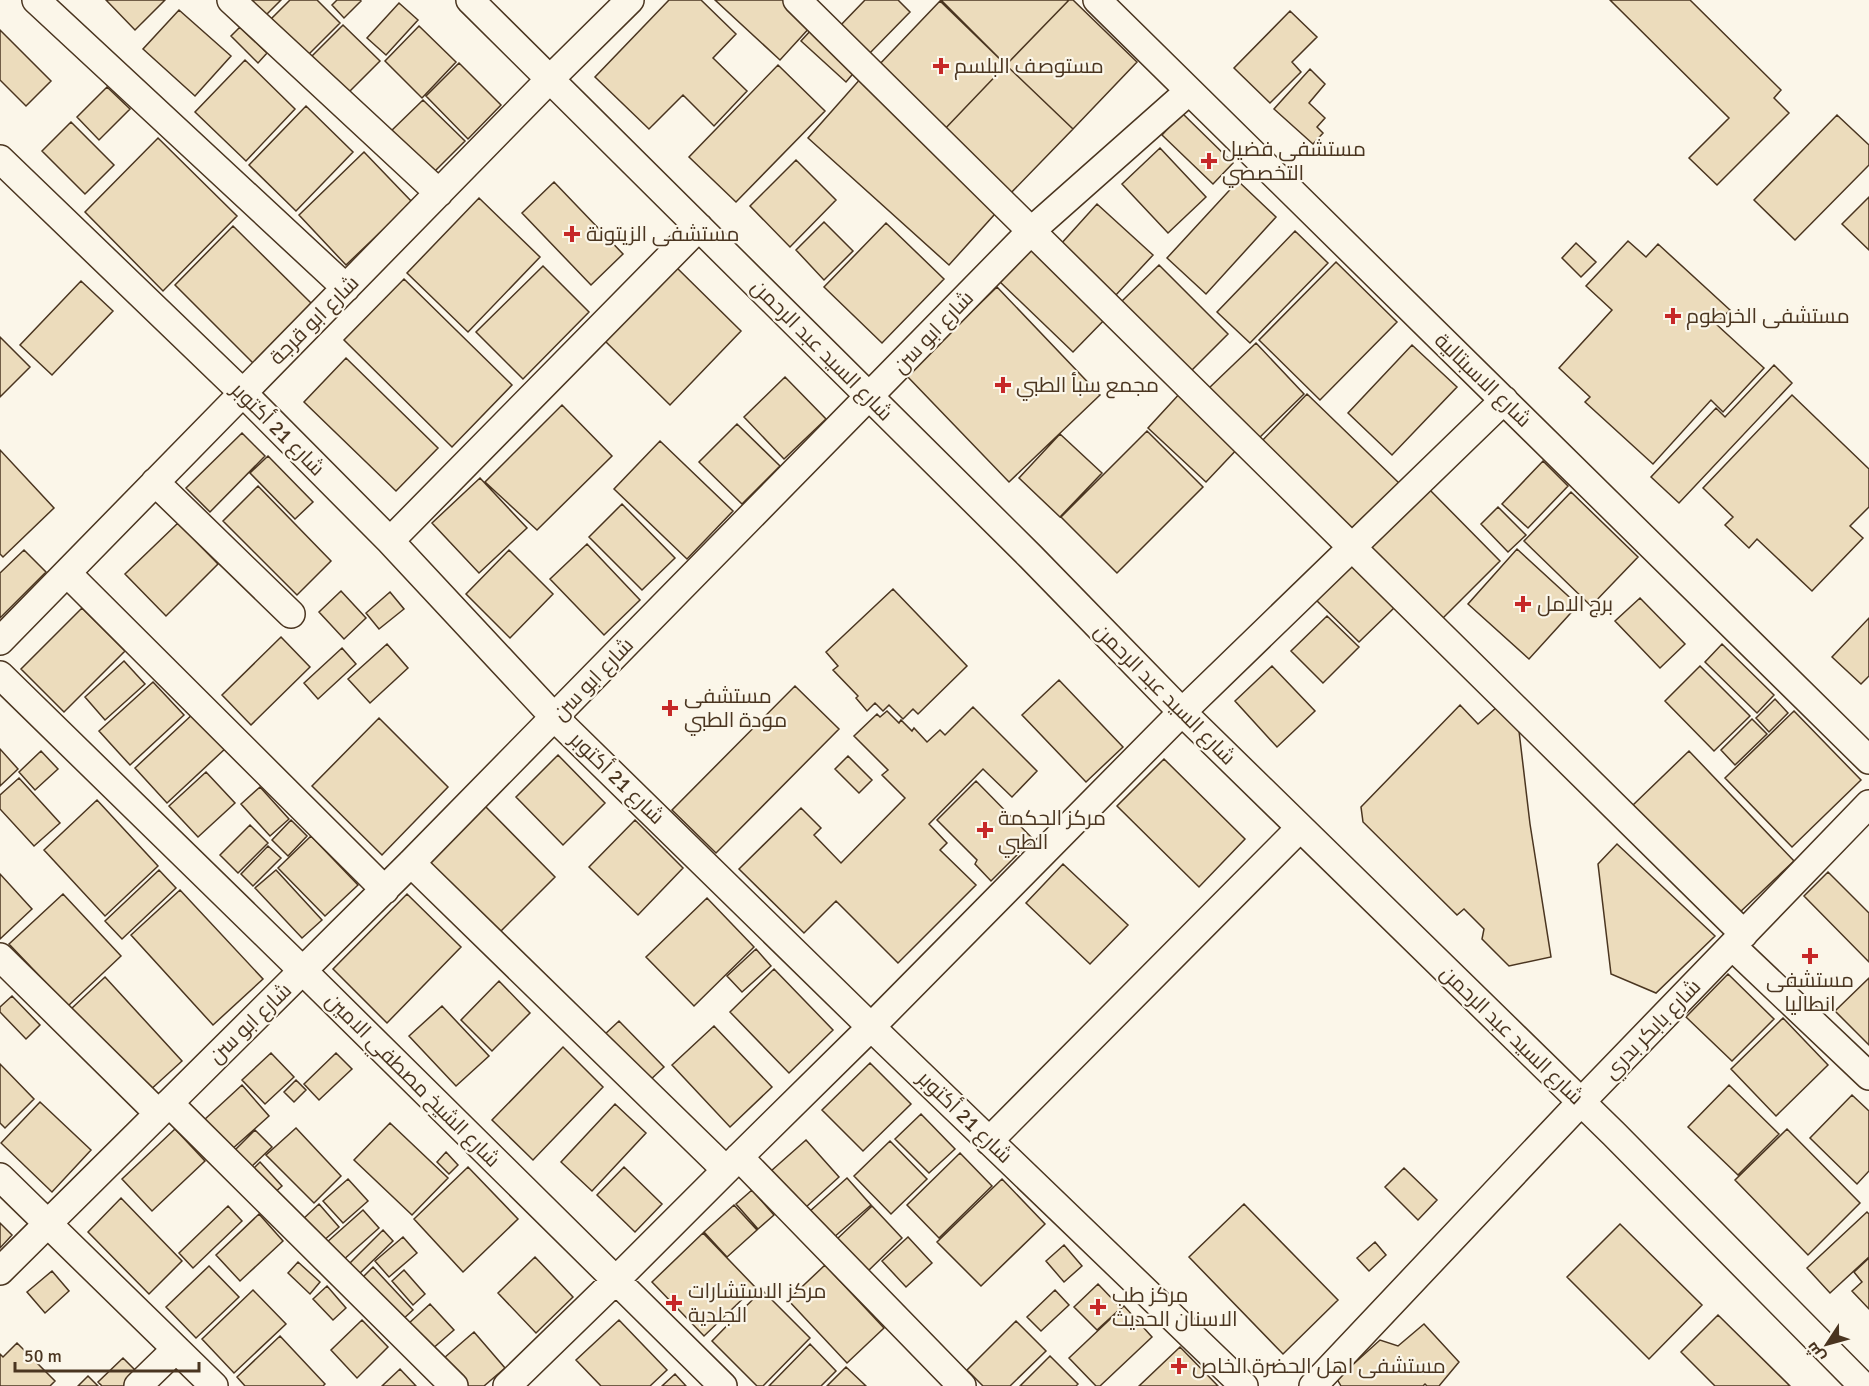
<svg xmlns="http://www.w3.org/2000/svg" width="1869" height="1386" viewBox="0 0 1869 1386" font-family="Signika,Cairo,sans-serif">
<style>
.building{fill:#ecdcbc;stroke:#4a3520;stroke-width:1.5}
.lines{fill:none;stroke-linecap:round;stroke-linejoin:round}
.minor-casing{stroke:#4a3520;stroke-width:30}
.minor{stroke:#fbf6e9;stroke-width:27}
.poi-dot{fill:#c62828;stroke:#fbf6e9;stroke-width:2}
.labels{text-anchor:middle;stroke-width:4.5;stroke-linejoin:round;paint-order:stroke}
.poi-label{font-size:21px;fill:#4a3520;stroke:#fbf6e9;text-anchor:start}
.street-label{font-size:21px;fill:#4a3520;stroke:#fbf6e9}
</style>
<rect width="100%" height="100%" fill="#fbf6e9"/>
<path class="building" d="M106 0H165L135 30Z
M250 0H281L266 15Z
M290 0H317L340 23 305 58 268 22Z
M337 0H360L361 1 344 18 332 5Z
M669 0H701L736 34 713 58 747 91 714 126 683 95 649 129 595 77Z
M715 0H786L812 25 780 60Z
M865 0H898L910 12 866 57 837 29Z
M941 0H1069L1006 65Z
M1069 0H1073L1137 62 1073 129 1006 65Z
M1610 0H1690L1781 90 1774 98 1789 113 1717 185 1689 158 1729 118Z
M940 1 1006 65 942 132 876 68Z
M399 3 418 20 386 55 367 38Z
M179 10 231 56 195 96 143 49Z
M1290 11 1317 37 1292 62 1301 72 1270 103 1234 68Z
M343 25 380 61 345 96 308 60Z
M419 26 456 62 422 98 385 61Z
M240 27 267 53 258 63 231 36Z
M812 29 857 69 846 82 801 41Z
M0 30 51 81 26 106 0 80Z
M245 60 295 109 246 161 195 112Z
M459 63 501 105 468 139 426 96Z
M778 65 825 111 736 202 689 157Z
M1006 65 1073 129 1008 196 942 132Z
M1310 69 1325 84 1309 103 1325 118 1317 127 1323 133 1313 144 1274 109Z
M862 77 1003 205 949 265 808 138Z
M107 87 130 109 99 140 77 117Z
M423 100 465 141 431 175 389 133Z
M306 106 353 152 296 211 249 165Z
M1182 113 1233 163 1213 184 1162 135Z
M1837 115 1869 145V165L1795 240 1754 200Z
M71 122 114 165 85 194 42 151Z
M158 138 237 216 163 291 85 212Z
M1160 148 1206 197 1168 233 1122 184Z
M364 152 412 202 346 265 299 215Z
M796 160 836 200 790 247 750 206Z
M1238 181 1276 217 1206 294 1167 258Z
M554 182 623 254 591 285 522 213Z
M1869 197V250L1842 224Z
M479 198 540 257 468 332 407 273Z
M1097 204 1153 255 1115 296 1060 245Z
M824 222 853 251 824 280 796 250Z
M886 223 944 279 882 343 824 287Z
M233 226 312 304 253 363 175 285Z
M1295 231 1328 263 1250 343 1217 312Z
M1628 241 1646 257 1658 244 1730 310 1716 324 1764 368 1723 412 1711 400 1653 464 1585 402 1590 397 1559 368 1612 310 1586 286Z
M1036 242 1110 314 1073 352 999 281Z
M1576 243 1596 262 1581 277 1562 258Z
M1336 262 1397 322 1320 400 1259 340Z
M1159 265 1228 334 1190 372 1121 302Z
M543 266 589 312 523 379 476 332Z
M676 267 741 331 670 405 604 340Z
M404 279 512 385 452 447 344 340Z
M81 281 113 311 52 375 20 345Z
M997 287 1100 395 1009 482 906 375Z
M0 337 30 367 0 397Z
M1256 343 1304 394 1257 440 1208 389Z
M1412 345 1457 387 1392 455 1348 413Z
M346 358 438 448 396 491 304 402Z
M1774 365 1792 383 1679 503 1651 477 1716 408 1725 417Z
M785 377 826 419 784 459 744 417Z
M1182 391 1240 446 1206 482 1148 428Z
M1307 394 1399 483 1351 532 1260 443Z
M1792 395 1869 469V507L1850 526 1863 538 1812 591 1757 539 1749 548 1725 525 1733 517 1703 488Z
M562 405 612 456 537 530 485 482Z
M737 424 780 466 742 504 699 462Z
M1147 431 1203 487 1117 573 1061 517Z
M242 433 265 456 210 512 186 488Z
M1060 434 1102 473 1060 517 1019 478Z
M660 441 733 511 687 559 614 489Z
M0 450 54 508 3 557 0 554Z
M268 456 313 502 295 519 250 473Z
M1543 461 1568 486 1528 528 1502 504Z
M480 478 527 528 479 573 432 523Z
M1424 484 1500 561 1441 620 1365 543Z
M258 486 331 561 297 595 223 521Z
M1571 492 1638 557 1591 606 1524 541Z
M622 504 675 558 642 590 589 537Z
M1498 507 1526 535 1508 552 1481 524Z
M178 523 218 564 166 616 125 574Z
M587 544 640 600 604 635 550 579Z
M1517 549 1578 605 1529 659 1468 604Z
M24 550 46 572 0 618V573Z
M509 550 553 594 510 638 466 594Z
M1350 562 1395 607 1359 642 1314 598Z
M893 589 967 666 918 714 913 709 903 719 889 705 883 711 875 703 867 711 856 698 858 696 833 670 838 666 826 652Z
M341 591 366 618 344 639 319 612Z
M390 592 404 609 379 629 366 613Z
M1640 598 1685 644 1660 668 1615 621Z
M82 608 125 651 64 712 21 669Z
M1327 616 1359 647 1323 683 1291 651Z
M1869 618V676L1861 684 1832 657Z
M281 637 310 667 251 725 222 695Z
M387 644 408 668 370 703 348 679Z
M1722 644 1774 695 1757 713 1705 662Z
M342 648 356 664 318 699 304 683Z
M124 661 145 684 105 720 85 697Z
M1272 666 1315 711 1277 747 1235 701Z
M1700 666 1750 716 1714 751 1665 701Z
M1059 680 1123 747 1086 782 1022 715Z
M153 682 184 715 130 765 99 731Z
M795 686 839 729 716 853 672 810Z
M1775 699 1788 713 1769 732 1756 718Z
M1460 705 1478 724 1497 707 1519 731 1530 824 1551 957 1509 966 1482 939 1484 929 1464 909 1457 915 1363 822 1361 807Z
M973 707 1037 771 1012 797 983 769 929 824 947 843 940 850 976 885 898 963 836 901 804 933 739 869 801 808 821 828 814 835 841 863 905 798 882 775 888 770 854 736 877 714 880 717 887 711 899 723 901 720 912 731 914 728 927 742 940 730 945 735Z
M1794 711 1861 780 1792 847 1725 778Z
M195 712 227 747 167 803 135 768Z
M379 718 448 787 382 855 312 786Z
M1752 719 1767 734 1735 765 1721 750Z
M0 749 18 769 0 786Z
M41 751 58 769 35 790 19 772Z
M1689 751 1794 861 1738 914 1633 805Z
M558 755 605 803 563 845 516 797Z
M848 756 872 780 859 793 835 769Z
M1164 759 1245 839 1199 887 1117 806Z
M206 772 235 803 198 837 169 806Z
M19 778 60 823 34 846 0 809V795Z
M976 781 1033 839 991 881 975 864 977 860 937 820Z
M260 787 289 819 270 836 241 804Z
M97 800 158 866 105 916 44 850Z
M483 804 555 877 500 932 427 860Z
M291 820 307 836 288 856 272 840Z
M635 820 683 868 638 915 589 867Z
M250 825 268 843 238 873 220 855Z
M311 836 358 885 325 916 278 868Z
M1617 844 1715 936 1656 993 1611 974 1598 864Z
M268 846 281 858 253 886 241 874Z
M1063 864 1128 925 1090 964 1026 903Z
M159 870 176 888 122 939 105 921Z
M276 870 322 920 302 938 255 888Z
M1828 872 1869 913V962L1804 896Z
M0 874 32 909 0 939Z
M180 890 263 979 213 1025 131 935Z
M63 894 121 956 68 1006 9 944Z
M407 894 461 947 387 1023 333 969Z
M707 898 754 947 694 1006 646 957Z
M756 949 771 966 742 992 727 976Z
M774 969 833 1030 789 1073 730 1012Z
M1728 974 1774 1019 1732 1061 1686 1017Z
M105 977 182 1061 148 1092 71 1009Z
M1869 978V1045L1835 1011Z
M499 981 530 1013 492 1051 461 1020Z
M12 996 40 1025 26 1039 0 1012V1007Z
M442 1006 489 1056 456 1086 409 1036Z
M1783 1018 1828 1065 1776 1116 1731 1069Z
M619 1021 664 1067 648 1082 603 1036Z
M714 1026 772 1087 730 1127 672 1065Z
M563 1047 603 1087 533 1160 492 1120Z
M271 1053 294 1077 265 1104 242 1080Z
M336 1053 352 1069 319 1100 304 1084Z
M870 1063 911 1104 863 1151 822 1110Z
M0 1064 34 1099 5 1128 0 1123Z
M296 1080 306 1090 294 1102 284 1092Z
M242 1085 269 1116 231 1150 204 1120Z
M1729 1085 1779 1134 1738 1175 1688 1127Z
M1852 1095 1869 1111V1171L1857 1184 1810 1138Z
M40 1102 91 1150 52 1192 1 1143Z
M615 1104 646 1133 592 1191 561 1162Z
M921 1114 955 1149 929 1173 895 1139Z
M390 1123 448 1178 412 1215 354 1160Z
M296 1128 341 1176 314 1203 266 1155Z
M175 1129 205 1161 152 1211 122 1179Z
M1787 1129 1860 1203 1808 1255 1735 1180Z
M255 1130 272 1147 248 1170 232 1153Z
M806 1140 839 1177 805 1208 771 1171Z
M890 1141 927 1179 891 1214 854 1176Z
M446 1152 458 1165 449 1174 437 1162Z
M960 1153 992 1186 939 1238 907 1205Z
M260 1162 282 1186 273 1194 251 1171Z
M468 1167 518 1219 463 1272 414 1219Z
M624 1167 662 1204 635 1232 597 1195Z
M1404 1168 1437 1200 1418 1220 1385 1187Z
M847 1178 871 1205 833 1238 809 1212Z
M348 1179 368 1201 343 1223 323 1201Z
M1002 1179 1045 1224 981 1286 937 1242Z
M752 1190 774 1215 758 1229 736 1204Z
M121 1198 182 1261 149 1294 88 1232Z
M319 1204 339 1227 322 1242 302 1220Z
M1244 1204 1338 1300 1283 1354 1189 1257Z
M734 1205 757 1230 727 1257 704 1232Z
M228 1206 242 1221 193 1268 179 1253Z
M872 1206 902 1238 867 1272 837 1239Z
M363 1210 379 1228 342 1261 326 1243Z
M1867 1212 1869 1214V1257L1830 1293 1807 1268Z
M259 1214 283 1241 240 1281 216 1255Z
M0 1223 12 1235 0 1248Z
M1620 1224 1702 1305 1649 1359 1567 1277Z
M383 1230 393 1241 357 1276 347 1266Z
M703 1233 755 1287 704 1336 652 1282Z
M403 1237 417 1253 389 1277 375 1261Z
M908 1237 932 1263 906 1287 882 1261Z
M1375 1242 1386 1255 1369 1271 1357 1258Z
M1064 1245 1082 1266 1064 1282 1046 1261Z
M535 1257 573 1297 536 1333 498 1293Z
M1869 1258V1309L1852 1291 1862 1282 1854 1272Z
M298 1262 320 1282 310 1294 288 1273Z
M825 1265 884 1328 847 1363 788 1300Z
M209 1266 239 1297 196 1338 166 1307Z
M373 1267 413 1310 402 1320 362 1278Z
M404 1270 425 1294 413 1305 392 1281Z
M52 1271 69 1291 45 1313 27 1292Z
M1098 1284 1121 1308 1097 1330 1074 1307Z
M327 1286 346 1308 333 1320 313 1299Z
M253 1290 286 1324 234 1373 202 1339Z
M762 1290 810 1338 763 1386H757L712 1341Z
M1055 1290 1069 1305 1041 1331 1027 1317Z
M430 1304 454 1330 431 1350 408 1324Z
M1124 1306 1152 1337 1100 1386H1096L1069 1358Z
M1718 1315 1790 1386H1715L1681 1352Z
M362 1320 388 1347 357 1378 331 1350Z
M619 1320 667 1370 650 1386H601L576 1360Z
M1016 1321 1046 1351 1010 1386H983L967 1370Z
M1424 1324 1459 1362 1439 1386H1427L1425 1384 1423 1386H1341L1337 1379 1380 1340 1398 1346Z
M474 1332 505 1368 484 1386H468L444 1358Z
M280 1336 325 1384 323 1386H245L237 1377Z
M17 1343 55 1381 50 1386H0V1354L3 1357Z
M810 1344 836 1371 821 1386H769Z
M1180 1347 1218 1386H1139Z
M1050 1356 1078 1384 1076 1386H1020Z
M123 1358 139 1374 126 1386H102L98 1382Z
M846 1367 866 1386H827Z
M400 1369 416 1386H382Z
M675 1374 686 1386H662Z
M88 1376 98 1386H78Z"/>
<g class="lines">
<defs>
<path id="minor" d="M36 0 346 288
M231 0 439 193
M470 0 1031 557 1182 712 1614 1134 1863 1386
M797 0 1744 934
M1097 0 1869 760
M0 159 243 393 390 541 555 718 871 1027 1244 1386
M155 482 291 614
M390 541 699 227
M67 573 385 890
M0 641 550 79 630 0
M0 675 303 971 723 1386
M411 863 726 1170
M1732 946 1869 1076
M0 957 158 1113
M169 1103 454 1386
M989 1141 1300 828
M739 1157 962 1386
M0 1177 214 1386
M0 1271 411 863 1031 231 1189 91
M138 1386 176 1349
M507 1386 616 1280 726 1170 871 1027 1182 712 1504 400
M1313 1386 1581 1102 1869 804"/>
</defs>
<use href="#minor" class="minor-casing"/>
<use href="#minor" class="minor"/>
</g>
<g class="poi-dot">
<path d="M938 57h6v6h6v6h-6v6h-6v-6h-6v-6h6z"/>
<path d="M1206 152h6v6h6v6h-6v6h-6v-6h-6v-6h6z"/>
<path d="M569 225h6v6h6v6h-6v6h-6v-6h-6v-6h6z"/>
<path d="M1670 307h6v6h6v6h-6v6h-6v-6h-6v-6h6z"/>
<path d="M1000 376h6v6h6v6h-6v6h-6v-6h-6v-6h6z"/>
<path d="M1520 595h6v6h6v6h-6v6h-6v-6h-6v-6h6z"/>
<path d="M667 699h6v6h6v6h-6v6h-6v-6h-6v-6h6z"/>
<path d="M982 821h6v6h6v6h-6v6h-6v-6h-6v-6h6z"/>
<path d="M1807 947h6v6h6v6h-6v6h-6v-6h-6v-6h6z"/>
<path d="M671 1294h6v6h6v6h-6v6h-6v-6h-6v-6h6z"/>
<path d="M1095 1298h6v6h6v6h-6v6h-6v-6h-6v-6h6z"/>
<path d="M1176 1357h6v6h6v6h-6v6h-6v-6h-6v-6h6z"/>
</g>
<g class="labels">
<g class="poi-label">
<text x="954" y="73">مستوصف البلسم</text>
<text x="1222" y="156">مستشفى فضيل<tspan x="1222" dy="24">التخصصي</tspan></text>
<text x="586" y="241">مستشفى الزيتونة</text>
<text x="1686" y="323">مستشفى الخرطوم</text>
<text x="1016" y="392">مجمع سبأ الطبي</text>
<text x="1537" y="611">برج الامل</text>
<text x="684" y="703">مستشفى<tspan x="684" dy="24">مودة الطبي</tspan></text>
<text x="998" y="825">مركز الحكمة<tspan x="998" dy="24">الطبي</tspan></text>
<text x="1810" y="987" text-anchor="middle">مستشفى<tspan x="1810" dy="24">انطاليا</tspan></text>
<text x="688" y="1298">مركز الاستشارات<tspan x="688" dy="24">الجلدية</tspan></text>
<text x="1112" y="1302">مركز طب<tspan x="1112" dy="24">الاسنان الحديث</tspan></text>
<text x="1192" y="1373">مستشفى اهل الحضرة الخاص</text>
</g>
<g class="street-label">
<text transform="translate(314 320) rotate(-45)" y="7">شارع ابو قرجة</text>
<text transform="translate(933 332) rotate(-46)" y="7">شارع ابو سن</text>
<text transform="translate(822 350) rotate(45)" y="7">شارع السيد عبد الرحمن</text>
<text transform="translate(1483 380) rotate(44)" y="7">شارع الاسبتالية</text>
<text transform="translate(278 429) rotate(45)" y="7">شارع 21 أكتوبر</text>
<text transform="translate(593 679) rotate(-46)" y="7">شارع ابو سن</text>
<text transform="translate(1165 694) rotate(45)" y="7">شارع السيد عبد الرحمن</text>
<text transform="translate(617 778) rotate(44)" y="7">شارع 21 أكتوبر</text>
<text transform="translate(250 1023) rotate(-44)" y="7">شارع ابو سن</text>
<text transform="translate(1652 1029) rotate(-46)" y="7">شارع بابكر بدري</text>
<text transform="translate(1512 1035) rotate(44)" y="7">شارع السيد عبد الرحمن</text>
<text transform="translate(413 1080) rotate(45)" y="7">شارع الشيخ مصطفي الامين</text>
<text transform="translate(965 1117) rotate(44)" y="7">شارع 21 أكتوبر</text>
</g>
</g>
<g transform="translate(1827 1344) rotate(234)" stroke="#fbf6e9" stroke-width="4.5" paint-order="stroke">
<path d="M0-4.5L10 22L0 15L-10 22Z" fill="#4a3520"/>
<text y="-9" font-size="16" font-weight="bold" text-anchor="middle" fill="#4a3520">ش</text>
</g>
<path d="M15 1362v9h184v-9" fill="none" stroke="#4a3520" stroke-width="3"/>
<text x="24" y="1362" font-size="18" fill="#4a3520" stroke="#fbf6e9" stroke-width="4.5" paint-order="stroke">50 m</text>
</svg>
